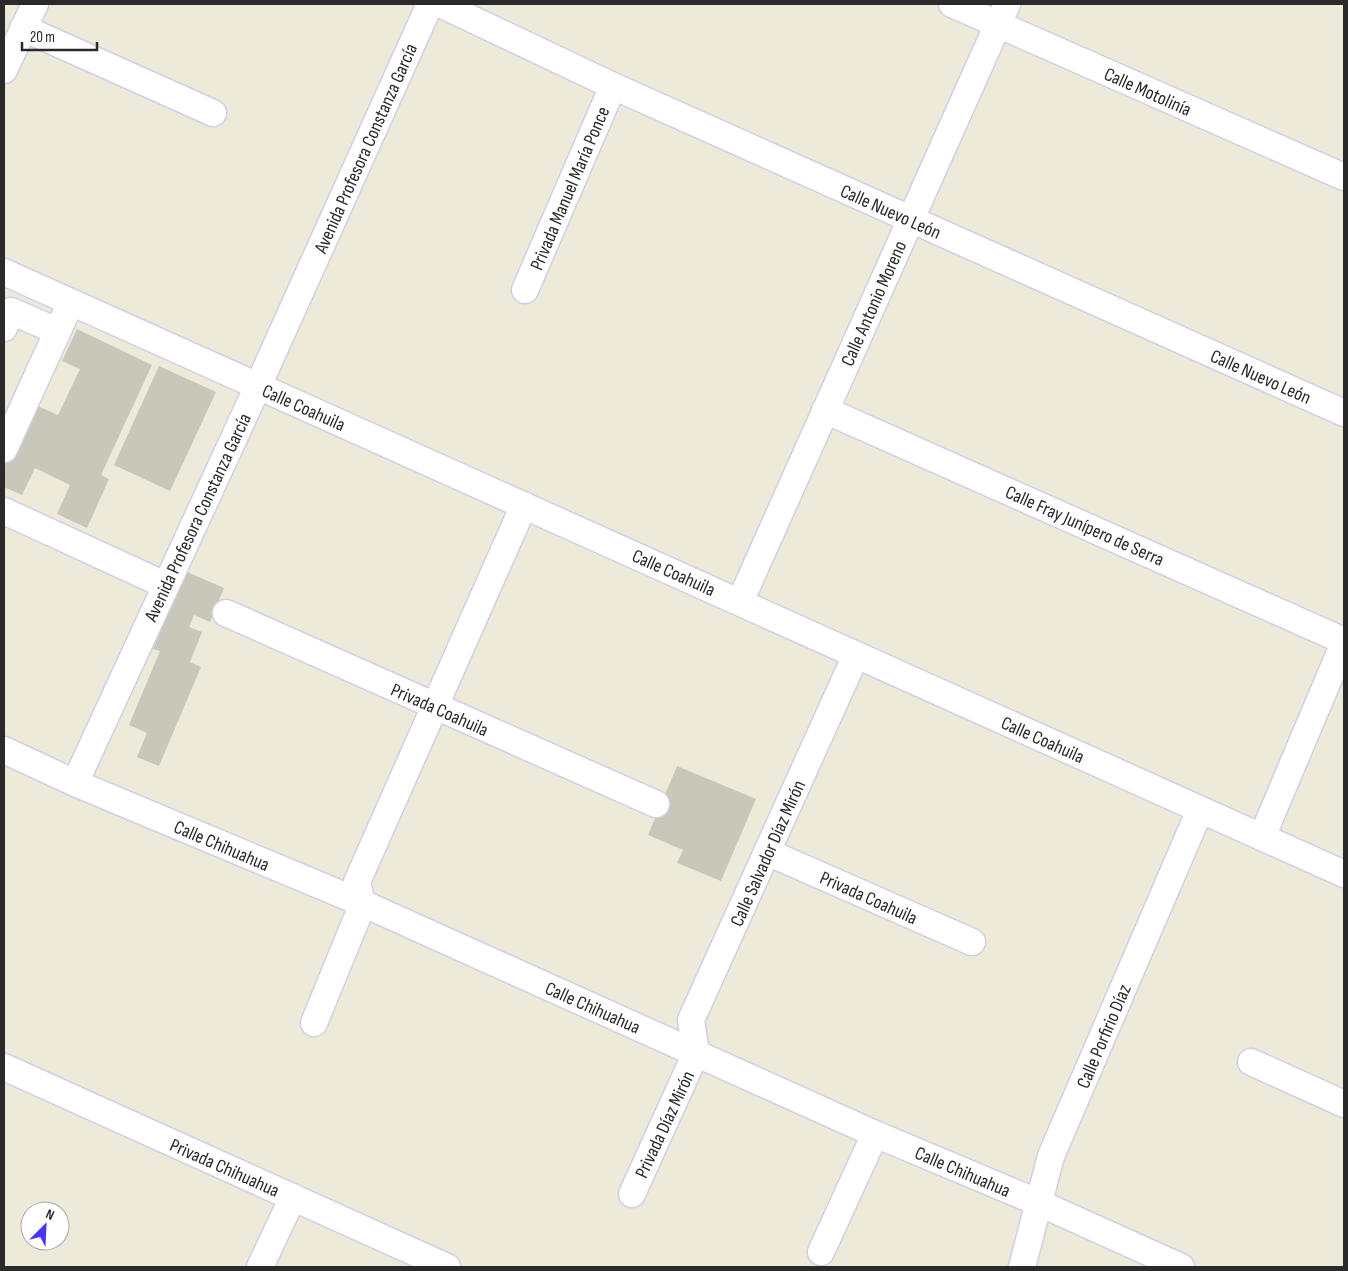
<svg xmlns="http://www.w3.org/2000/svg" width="1348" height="1271" viewBox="0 0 1348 1271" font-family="'Sofia Sans Condensed',sans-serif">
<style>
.building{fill:#c9c7ba}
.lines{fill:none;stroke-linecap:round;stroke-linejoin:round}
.minor-casing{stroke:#d0cfe4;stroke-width:29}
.minor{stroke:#fff;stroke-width:26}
.labels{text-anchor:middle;stroke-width:4.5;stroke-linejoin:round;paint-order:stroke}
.street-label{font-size:19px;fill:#2a2a2a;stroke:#fff}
</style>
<rect width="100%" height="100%" fill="#eeeada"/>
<path class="building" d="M77 329 152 365 101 475 109 479 87 528 57 514 70 485 35 468 22 495 4 487V467L33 404 58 415 80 369 62 361Z
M159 366 216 392 170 491 114 465Z
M185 571 224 588 210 622 194 615 189 627 202 632 190 662 201 667 159 766 137 757 147 733 129 725 160 651 153 649Z
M677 766 756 799 721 881 677 863 683 850 648 835Z"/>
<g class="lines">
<defs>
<path id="minor" d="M440 4 613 86 1344 413
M952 4 1344 177
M23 28 213 113
M4 70 35 4
M4 272 1344 874
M525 290 613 86
M4 328 11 311 57 331
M825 410 1344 641
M4 449 71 302
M4 511 165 585
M740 602 1007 4
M226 613 656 804
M4 750 75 783 362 903 875 1134 1037 1202 1181 1267
M75 783 258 386 430 4
M1262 837 1344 643
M767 852 972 942
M314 1023 357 918 362 903 357 882 524 505
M1251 1062 1344 1104
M4 1067 447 1267
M632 1194 696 1053 691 1020 856 655
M821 1252 875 1134
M260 1267 293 1197
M1022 1267 1051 1156 1200 810"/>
</defs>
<use href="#minor" class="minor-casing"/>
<use href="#minor" class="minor"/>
</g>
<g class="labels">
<g class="street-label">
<text transform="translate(1148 91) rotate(24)" y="7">Calle Motolinía</text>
<text transform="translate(365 148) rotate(-66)" y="7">Avenida Profesora Constanza García</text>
<text transform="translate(569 188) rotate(-67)" y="7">Privada Manuel María Ponce</text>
<text transform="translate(891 211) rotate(24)" y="7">Calle Nuevo León</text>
<text transform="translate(873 303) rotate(-66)" y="7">Calle Antonio Moreno</text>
<text transform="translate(1261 376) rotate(24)" y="7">Calle Nuevo León</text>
<text transform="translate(304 407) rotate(24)" y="7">Calle Coahuila</text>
<text transform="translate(197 517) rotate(-65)" y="7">Avenida Profesora Constanza García</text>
<text transform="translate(1085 525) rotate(24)" y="7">Calle Fray Junípero de Serra</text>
<text transform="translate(674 572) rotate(24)" y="7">Calle Coahuila</text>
<text transform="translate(440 709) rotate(24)" y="7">Privada Coahuila</text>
<text transform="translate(1043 739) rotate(24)" y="7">Calle Coahuila</text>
<text transform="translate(222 845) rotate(23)" y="7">Calle Chihuahua</text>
<text transform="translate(767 853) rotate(-66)" y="7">Calle Salvador Díaz Mirón</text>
<text transform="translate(869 897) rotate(24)" y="7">Privada Coahuila</text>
<text transform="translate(593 1007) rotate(24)" y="7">Calle Chihuahua</text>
<text transform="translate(1103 1036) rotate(-67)" y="7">Calle Porfirio Díaz</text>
<text transform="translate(664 1124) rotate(-65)" y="7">Privada Díaz Mirón</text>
<text transform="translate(225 1167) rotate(24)" y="7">Privada Chihuahua</text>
<text transform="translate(963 1171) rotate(23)" y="7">Calle Chihuahua</text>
</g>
</g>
<rect width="1348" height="1271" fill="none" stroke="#2a2a2a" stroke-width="10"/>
<g transform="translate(45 1226) rotate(24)"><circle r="24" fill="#ffffff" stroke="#aaaaaa"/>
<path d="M0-4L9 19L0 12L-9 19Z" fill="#4535ff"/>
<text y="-8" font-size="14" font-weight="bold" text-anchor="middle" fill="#2a2a2a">N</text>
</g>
<path d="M22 42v8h75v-8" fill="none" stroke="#2a2a2a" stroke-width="2.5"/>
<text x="30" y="42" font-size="15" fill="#2a2a2a" stroke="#ffffff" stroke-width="4" paint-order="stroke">20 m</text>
</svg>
